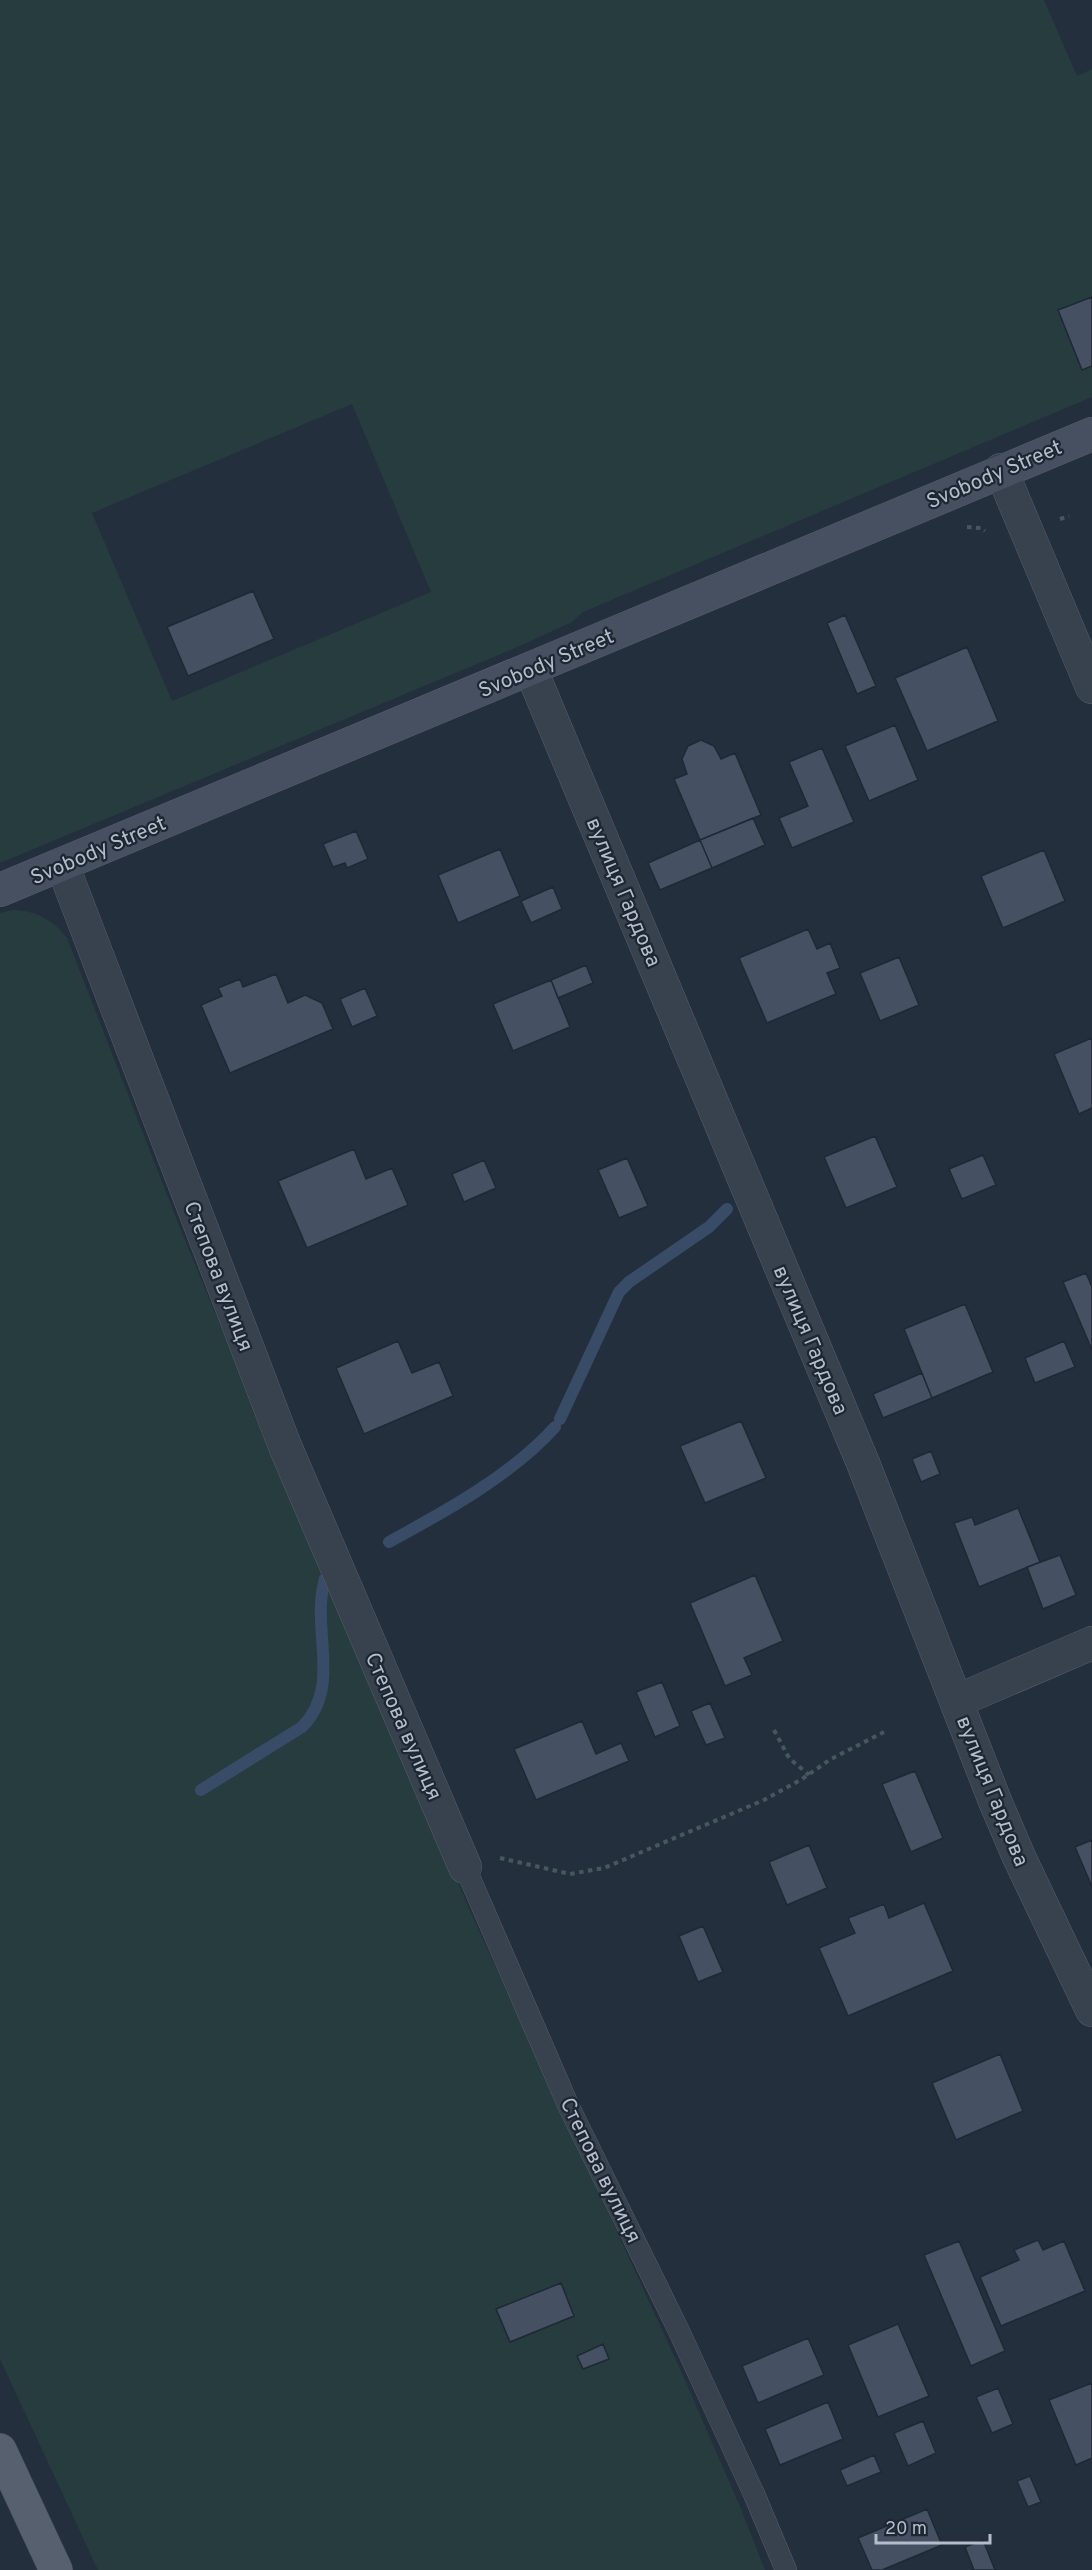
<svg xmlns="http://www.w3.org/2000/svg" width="1092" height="2570" viewBox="0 0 1092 2570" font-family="Overpass,sans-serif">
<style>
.green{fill:#263c3f;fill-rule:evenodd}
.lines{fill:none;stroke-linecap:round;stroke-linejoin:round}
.stream{stroke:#394c67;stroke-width:12}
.building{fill:#455162;stroke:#1f2835;stroke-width:1.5}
.lane-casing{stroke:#565f6c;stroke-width:22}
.street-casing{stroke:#565f6c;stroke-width:34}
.secondary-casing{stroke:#565f6c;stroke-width:34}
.primary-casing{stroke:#414a57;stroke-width:34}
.path{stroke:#44595c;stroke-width:4;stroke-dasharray:4.5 4.5;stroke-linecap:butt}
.lane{stroke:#38414e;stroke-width:21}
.street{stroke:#38414e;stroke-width:33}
.secondary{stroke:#465061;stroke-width:33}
.primary{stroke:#56606e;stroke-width:33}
.labels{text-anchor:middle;stroke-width:4.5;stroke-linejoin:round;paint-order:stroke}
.street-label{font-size:21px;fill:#b4bcc9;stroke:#1d2633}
</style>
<rect width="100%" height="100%" fill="#242f3e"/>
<path class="green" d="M0 0H1044L1077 76 1092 69V397L583 612 572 622 520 646 0 863ZM352 404 431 592 172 701 92 513Z
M12 910C34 910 54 920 67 938L180 1228 275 1458 475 1922 685 2380 741 2509 765 2570H98L0 2359V913Z"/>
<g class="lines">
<path class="stream" d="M560 1419 619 1292 629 1282 709 1227 727 1209
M389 1542C446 1511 512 1475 555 1427
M201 1790 302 1727C343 1686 310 1629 325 1579"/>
</g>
<path class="building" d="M1092 297V366L1082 370 1058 310Z
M253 591 274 639 188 676 167 627Z
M845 615 876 686 857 694 827 623Z
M967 647 998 721 927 751 895 678Z
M895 725 918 780 869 801 845 746Z
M701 740 714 746 721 759 735 753 761 815 700 840 674 779 687 774 682 759 688 746Z
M822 748 854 822 792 848 779 818 808 806 789 762Z
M753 818 765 845 712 868 700 840Z
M356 831 368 859 347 868 345 863 333 867 323 844Z
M700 840 712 868 660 890 648 863Z
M500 849 520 896 458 923 438 875Z
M1044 850 1065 901 1003 928 981 876Z
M553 887 562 909 531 923 521 901Z
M808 929 817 949 830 943 840 968 827 973 836 994 767 1023 739 958Z
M899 957 919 1005 880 1021 860 973Z
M586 965 593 983 558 998 551 980Z
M276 974 288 1003 305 995 322 1003 333 1029 230 1073 201 1005 222 996 218 988 240 979 243 987Z
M551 980 570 1027 513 1051 493 1004Z
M365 988 377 1016 352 1027 340 999Z
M1092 1038V1108L1079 1114 1054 1054Z
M875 1136 897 1187 846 1208 824 1157Z
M354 1149 366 1179 392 1168 408 1205 307 1248 278 1181Z
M983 1155 996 1185 962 1199 949 1169Z
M627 1158 648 1206 619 1218 598 1170Z
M484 1160 496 1188 464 1202 452 1174Z
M1086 1273 1092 1287V1350L1063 1282Z
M965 1304 993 1372 932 1398 904 1329Z
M398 1341 412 1373 439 1362 453 1396 364 1434 336 1368Z
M1064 1341 1075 1367 1035 1383 1025 1358Z
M922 1373 932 1398 883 1418 873 1394Z
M741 1421 766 1478 705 1503 680 1446Z
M931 1451 940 1474 921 1482 912 1459Z
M1018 1508 1040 1562 979 1587 954 1523 972 1517 975 1525Z
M1060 1555 1076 1595 1043 1609 1027 1567Z
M755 1575 783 1641 744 1658 752 1675 725 1686 690 1603Z
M662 1682 680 1726 655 1737 636 1692Z
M710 1703 725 1738 706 1745 691 1711Z
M582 1721 596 1754 621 1743 629 1761 536 1800 514 1749Z
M915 1771 943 1838 911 1852 882 1784Z
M1092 1840V1887L1075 1847Z
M809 1845 827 1888 787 1905 769 1862Z
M924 1903 953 1971 848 2016 819 1948 855 1933 848 1918 884 1904 889 1918Z
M703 1926 723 1972 698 1982 679 1936Z
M1000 2054 1023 2111 956 2140 932 2083Z
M1038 2240 1043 2250 1064 2241 1085 2291 1001 2326 980 2277 1019 2260 1014 2250Z
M959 2241 1005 2351 971 2366 924 2255Z
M561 2283 574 2316 510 2342 496 2309Z
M898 2324 929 2396 878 2417 848 2345Z
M808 2338 824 2375 758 2403 742 2366Z
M603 2344 609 2359 583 2369 577 2356Z
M1092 2383V2458L1076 2465 1049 2400Z
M998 2388 1013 2424 992 2433 976 2397Z
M828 2402 843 2439 780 2465 765 2429Z
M923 2421 936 2453 908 2466 894 2433Z
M874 2455 881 2472 847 2486 840 2470Z
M1030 2476 1041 2502 1028 2507 1017 2481Z
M927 2509 942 2545 882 2570H872L858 2538Z
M983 2540 995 2570H974L965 2547Z"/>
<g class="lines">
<defs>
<path id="lane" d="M465 1867 569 2107 678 2329 754 2494 786 2570"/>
<path id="street" d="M1001 470 1092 687
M531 670 863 1463 995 1801 1019 1857 1092 2010
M62 864 285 1446 465 1867
M957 1701 1092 1643"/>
<path id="secondary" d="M0 890 1092 434"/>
<path id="primary" d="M0 2450 56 2570"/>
</defs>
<use href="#lane" class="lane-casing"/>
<use href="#street" class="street-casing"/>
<use href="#secondary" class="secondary-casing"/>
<use href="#primary" class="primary-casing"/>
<path class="path" d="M1060 519 1069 516
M967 527 981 528 985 531
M774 1730 789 1758 809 1775
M500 1858 570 1874 604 1868 764 1800 802 1779 831 1759 884 1732"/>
<use href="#lane" class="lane"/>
<use href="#street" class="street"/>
<use href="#secondary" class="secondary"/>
<use href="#primary" class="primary"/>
</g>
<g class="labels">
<g class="street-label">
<text transform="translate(994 474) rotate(-23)" y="7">Svobody Street</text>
<text transform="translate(546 663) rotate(-23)" y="7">Svobody Street</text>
<text transform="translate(98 850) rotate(-23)" y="7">Svobody Street</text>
<text transform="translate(624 892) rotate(67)" y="7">вулиця Гардова</text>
<text transform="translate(219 1276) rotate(69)" y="7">Степова вулиця</text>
<text transform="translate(811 1340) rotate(67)" y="7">вулиця Гардова</text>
<text transform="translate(404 1726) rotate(66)" y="7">Степова вулиця</text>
<text transform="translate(993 1791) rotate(68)" y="7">вулиця Гардова</text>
<text transform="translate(601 2170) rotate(64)" y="7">Степова вулиця</text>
</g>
</g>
<path d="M876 2534v9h114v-9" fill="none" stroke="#b4bcc9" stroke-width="3"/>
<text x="885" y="2534" font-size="18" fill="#b4bcc9" stroke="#1d2633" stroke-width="4.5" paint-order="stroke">20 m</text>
</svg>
